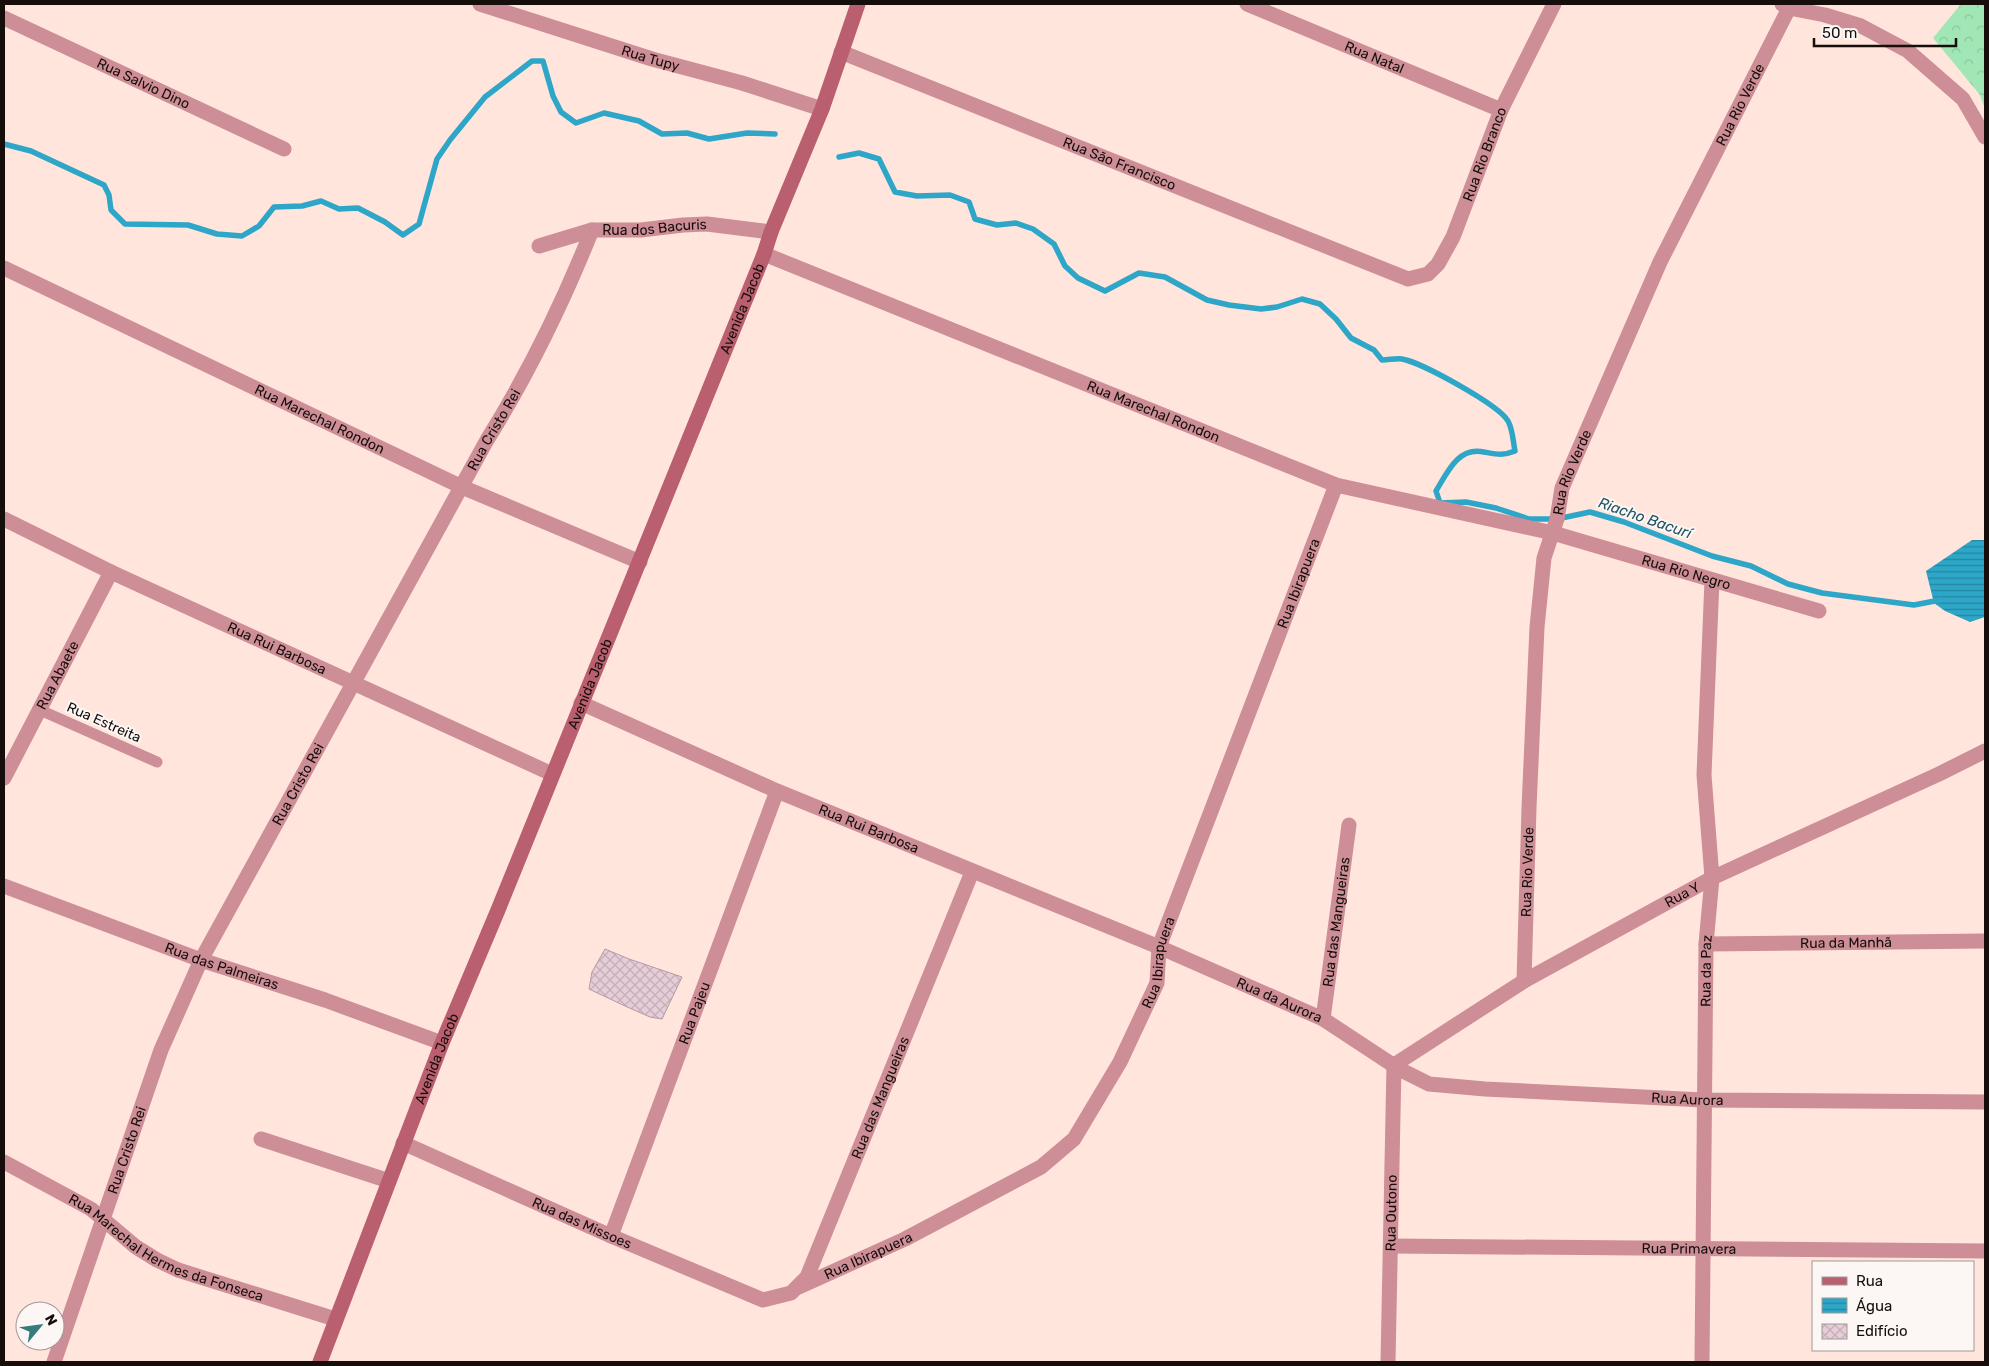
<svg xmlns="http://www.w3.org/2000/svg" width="1989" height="1366" viewBox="0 0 1989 1366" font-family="Rubik,sans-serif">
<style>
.forest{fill:url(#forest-crowns)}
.water{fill:url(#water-rules)}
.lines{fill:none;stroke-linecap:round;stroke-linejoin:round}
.stream{stroke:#2da6c8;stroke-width:5.5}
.building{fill:url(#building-cross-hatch);stroke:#b39ba6}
.service{stroke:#cd8e97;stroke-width:11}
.minor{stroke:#cd8e97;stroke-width:15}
.tertiary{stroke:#cd8e97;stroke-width:15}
.secondary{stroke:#b95f6f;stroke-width:15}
.labels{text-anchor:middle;stroke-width:4;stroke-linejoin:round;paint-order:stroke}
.street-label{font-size:14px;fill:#160e0b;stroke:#fcf7f5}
.water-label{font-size:15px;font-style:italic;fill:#245463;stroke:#fcf7f5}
</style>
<defs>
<pattern id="forest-crowns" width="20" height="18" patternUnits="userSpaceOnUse" patternTransform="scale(1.25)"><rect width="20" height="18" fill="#a1e7b5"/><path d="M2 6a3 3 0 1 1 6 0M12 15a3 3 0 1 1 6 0" fill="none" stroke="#8ac59a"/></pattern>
<pattern id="water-rules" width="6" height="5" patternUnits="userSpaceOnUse" patternTransform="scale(1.25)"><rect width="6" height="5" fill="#2da6c8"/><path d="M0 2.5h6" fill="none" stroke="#2586a1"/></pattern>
<pattern id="building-cross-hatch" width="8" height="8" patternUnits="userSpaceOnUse" patternTransform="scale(1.25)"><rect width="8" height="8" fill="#e6cdd8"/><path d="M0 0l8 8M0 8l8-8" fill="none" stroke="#c5afb8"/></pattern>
</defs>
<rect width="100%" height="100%" fill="#ffe5db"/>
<path class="forest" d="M1961 4H1985V109L1980 95 1933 38Z"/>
<path class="water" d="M1972 540H1985V617L1970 622 1945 611 1934 603 1926 571Z"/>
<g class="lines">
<path class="stream" d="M4 144 31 151 104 185 109 195 111 210 125 224 188 225 217 234 242 236 259 226 274 207 302 206 321 201 339 209 358 208 385 222 403 235 419 224 437 159 450 140 485 97 532 61H543L553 96 561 112 576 123 604 113 639 121 662 134 687 133 709 139 747 133 775 134
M839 157 859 153 879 159 895 192 917 196 950 195 969 202 975 219 997 225 1016 223 1033 229 1054 244 1065 266 1078 278 1105 291 1139 273 1165 277 1207 300 1229 305 1261 309 1277 307 1302 299 1320 304 1336 319 1351 338 1374 350 1382 360C1389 360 1396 358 1402 359 1421 362 1499 405 1508 421 1513 430 1513 442 1515 451 1503 456 1496 454 1484 452 1458 446 1447 473 1436 491L1440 503 1466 502 1496 508 1529 519H1557L1590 512 1624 522 1712 556 1751 566 1788 584 1822 593 1914 605 1940 600"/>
</g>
<path class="building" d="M605 949 629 959 682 977 662 1019 650 1017 625 1006 589 989 592 972Z"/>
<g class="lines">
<path class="service" d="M40 710 157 762"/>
<g class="minor">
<path id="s1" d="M480 4 652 59 742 83 822 109"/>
<path id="s2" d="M1247 4 1501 110"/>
<path d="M1782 4 1789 8 1825 15 1861 26 1908 51 1963 99 1985 137"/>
<path id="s3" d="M4 18 284 149"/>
<path id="s4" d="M841 52 1408 279 1428 274 1438 264 1453 237 1501 110 1554 4"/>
<path id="s5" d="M539 246 592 230H641L683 225 707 224 771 232"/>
<path id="s6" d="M764 254 1336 485 1553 533 1819 611"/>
<path id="s7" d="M4 268 462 487 640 562"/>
<path id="s8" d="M581 703 777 791 1159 947 1323 1019 1399 1069 1429 1084 1485 1089 1703 1100 1985 1102"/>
<path id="s9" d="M4 778 111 572"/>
<path id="s10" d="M4 886 201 960 325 1000 442 1043"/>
<path id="s11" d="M1706 944 1985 941"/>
<path id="s12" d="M1524 981 1529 808 1537 627 1544 558 1557 519 1562 488 1660 262 1789 8"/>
<path id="s13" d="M1323 1019 1349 825"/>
<path id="s14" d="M1394 1065 1524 981 1712 878 1939 774 1985 751"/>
<path d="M261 1139 389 1181"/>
<path id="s15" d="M403 1143 611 1236 763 1300 791 1293 807 1277 972 872"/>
<path id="s16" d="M611 1236 777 791"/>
<path id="s17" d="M1391 1246 1985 1251"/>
<path id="s18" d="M799 1287 905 1239 1041 1167 1074 1139 1120 1062 1157 983 1159 947 1336 485"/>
<path id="s19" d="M54 1362 161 1050 201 960 487 440C530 371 562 305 592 230"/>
<path id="s20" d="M1388 1362 1394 1065"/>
<path id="s21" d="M1702 1362 1706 944 1712 878 1704 775 1712 580"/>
</g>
<g class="tertiary">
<path id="s22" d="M4 519 111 572 552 774"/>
<path id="s23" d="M4 1162 91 1209 136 1247 157 1260 178 1270 335 1319"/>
</g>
<path class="secondary" id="s24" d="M320 1362 442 1043 498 910 764 254 771 232 822 109 858 4"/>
</g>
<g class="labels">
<g class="street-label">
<text dy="5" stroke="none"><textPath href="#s1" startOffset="179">Rua Tupy</textPath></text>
<text dy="5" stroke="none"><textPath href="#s2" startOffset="138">Rua Natal</textPath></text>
<text dy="5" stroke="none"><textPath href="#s3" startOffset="154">Rua Salvio Dino</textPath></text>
<text dy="5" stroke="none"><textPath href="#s12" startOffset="919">Rua Rio Verde</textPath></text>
<text dy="5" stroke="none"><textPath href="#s4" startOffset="765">Rua Rio Branco</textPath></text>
<text dy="5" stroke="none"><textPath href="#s4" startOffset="300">Rua São Francisco</textPath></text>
<text dy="5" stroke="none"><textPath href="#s5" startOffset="118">Rua dos Bacuris</textPath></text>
<text dy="5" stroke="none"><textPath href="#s24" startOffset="1135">Avenida Jacob</textPath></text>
<text dy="5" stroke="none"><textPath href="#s6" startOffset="420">Rua Marechal Rondon</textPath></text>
<text dy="5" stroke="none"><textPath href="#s7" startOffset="350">Rua Marechal Rondon</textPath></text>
<text dy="5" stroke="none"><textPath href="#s19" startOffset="1034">Rua Cristo Rei</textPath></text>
<text dy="5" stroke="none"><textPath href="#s12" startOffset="514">Rua Rio Verde</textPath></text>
<text dy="5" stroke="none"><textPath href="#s6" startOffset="978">Rua Rio Negro</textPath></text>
<text dy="5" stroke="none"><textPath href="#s18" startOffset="916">Rua Ibirapuera</textPath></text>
<text dy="5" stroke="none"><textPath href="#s22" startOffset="302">Rua Rui Barbosa</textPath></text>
<text dy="5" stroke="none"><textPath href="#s9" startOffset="116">Rua Abaete</textPath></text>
<text dy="5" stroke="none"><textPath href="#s24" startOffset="730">Avenida Jacob</textPath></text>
<text transform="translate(104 722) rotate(24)" y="5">Rua Estreita</text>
<text dy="5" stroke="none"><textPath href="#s19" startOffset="629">Rua Cristo Rei</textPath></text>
<text dy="5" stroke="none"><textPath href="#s8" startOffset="314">Rua Rui Barbosa</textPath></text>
<text dy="5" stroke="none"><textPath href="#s12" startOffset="109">Rua Rio Verde</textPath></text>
<text dy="5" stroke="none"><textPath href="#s14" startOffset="335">Rua Y</textPath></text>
<text dy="5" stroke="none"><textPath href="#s13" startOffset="98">Rua das Mangueiras</textPath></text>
<text dy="5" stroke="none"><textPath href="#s11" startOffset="140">Rua da Manhã</textPath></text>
<text dy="5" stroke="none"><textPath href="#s18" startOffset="511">Rua Ibirapuera</textPath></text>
<text dy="5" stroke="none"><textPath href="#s10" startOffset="232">Rua das Palmeiras</textPath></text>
<text dy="5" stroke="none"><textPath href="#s21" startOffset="391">Rua da Paz</textPath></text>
<text dy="5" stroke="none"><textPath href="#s8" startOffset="759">Rua da Aurora</textPath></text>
<text dy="5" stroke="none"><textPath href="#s16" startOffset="238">Rua Pajeu</textPath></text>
<text dy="5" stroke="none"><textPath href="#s24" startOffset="325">Avenida Jacob</textPath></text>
<text dy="5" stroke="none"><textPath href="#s15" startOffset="638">Rua das Mangueiras</textPath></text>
<text dy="5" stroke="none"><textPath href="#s8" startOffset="1190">Rua Aurora</textPath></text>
<text dy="5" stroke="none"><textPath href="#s19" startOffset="224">Rua Cristo Rei</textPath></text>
<text dy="5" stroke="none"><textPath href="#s20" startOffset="149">Rua Outono</textPath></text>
<text dy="5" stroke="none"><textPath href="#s15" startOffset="196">Rua das Missoes</textPath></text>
<text dy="5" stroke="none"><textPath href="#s23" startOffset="185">Rua Marechal Hermes da Fonseca</textPath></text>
<text dy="5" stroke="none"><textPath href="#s17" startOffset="298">Rua Primavera</textPath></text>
<text dy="5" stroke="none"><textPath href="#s18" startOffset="76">Rua Ibirapuera</textPath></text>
</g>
<g class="water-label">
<text transform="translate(1645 518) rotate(19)" y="5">Riacho Bacurí</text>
</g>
</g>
<rect width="1989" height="1366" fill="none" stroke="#160e0b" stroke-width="10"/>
<rect x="1812" y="1261" width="162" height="90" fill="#fcf7f5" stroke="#a09a97"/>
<rect x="1822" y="1277" width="25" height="8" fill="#b95f6f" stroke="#a09a97"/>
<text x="1856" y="1286" font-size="15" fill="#160e0b">Rua</text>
<rect x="1822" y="1298" width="25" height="15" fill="url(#water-rules)" stroke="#a09a97"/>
<text x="1856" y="1311" font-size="15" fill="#160e0b">Água</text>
<rect x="1822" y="1324" width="25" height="15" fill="url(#building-cross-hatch)" stroke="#a09a97"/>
<text x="1856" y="1336" font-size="15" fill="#160e0b">Edifício</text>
<g transform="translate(40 1326) rotate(61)"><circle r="24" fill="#fcf7f5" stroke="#a09a97"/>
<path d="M0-4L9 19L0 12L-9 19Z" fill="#347d7c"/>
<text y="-8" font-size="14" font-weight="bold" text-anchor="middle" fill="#160e0b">N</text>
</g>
<path d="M1814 38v8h142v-8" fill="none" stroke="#160e0b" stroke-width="2.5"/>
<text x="1822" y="38" font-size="15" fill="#160e0b" stroke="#fcf7f5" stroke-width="4" paint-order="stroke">50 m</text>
</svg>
